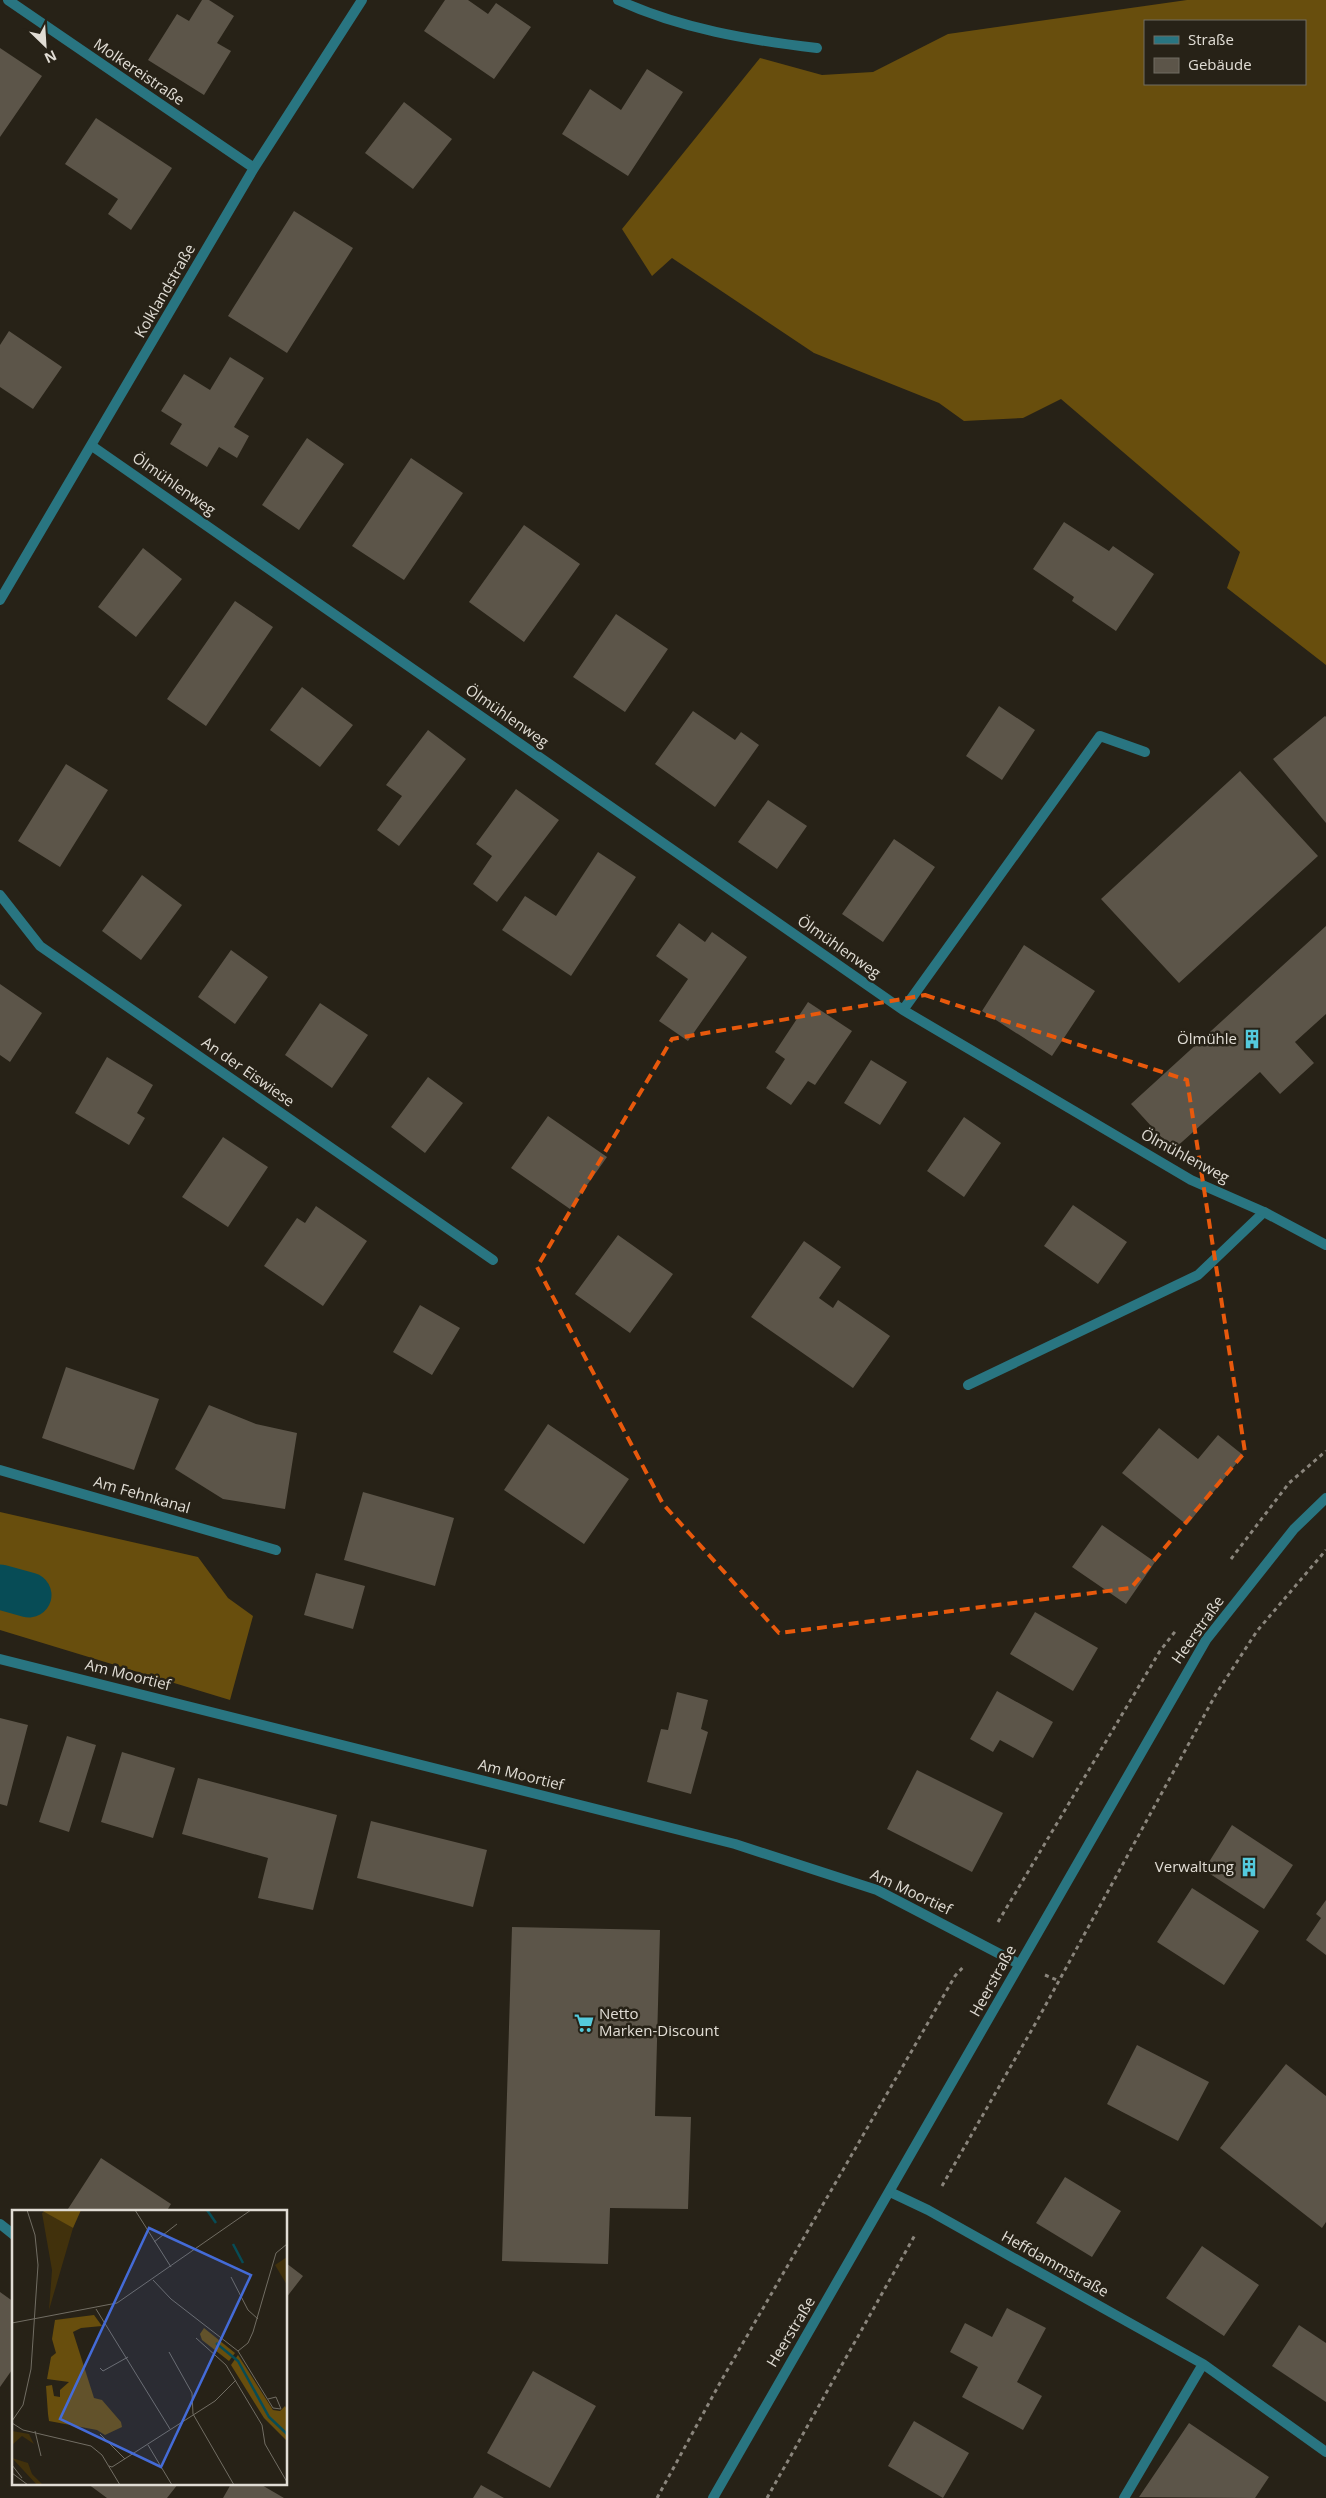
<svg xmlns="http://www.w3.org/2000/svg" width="1326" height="2498" viewBox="0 0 1326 2498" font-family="'Open Sans',sans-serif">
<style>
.forest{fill:#684e0d;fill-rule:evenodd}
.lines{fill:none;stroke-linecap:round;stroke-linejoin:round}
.canal{stroke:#074c56;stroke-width:45}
.building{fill:#5c5549}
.path{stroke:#8a857c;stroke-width:3;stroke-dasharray:4 4;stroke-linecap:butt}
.service{stroke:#297581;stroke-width:10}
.minor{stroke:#297581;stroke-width:10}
.tertiary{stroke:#297581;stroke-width:10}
.marked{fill:none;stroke:#e8590c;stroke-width:4;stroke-dasharray:10 6;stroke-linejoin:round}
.labels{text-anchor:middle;stroke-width:5;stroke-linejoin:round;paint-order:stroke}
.street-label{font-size:15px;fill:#e1ddd5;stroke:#272217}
.poi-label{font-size:15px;fill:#e1ddd5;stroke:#272217;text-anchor:end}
.inset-river{fill:none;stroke:#074c56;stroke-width:2.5}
.inset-road{fill:none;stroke:#716d63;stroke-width:1}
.view{fill:#446bd7;fill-opacity:0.15;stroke:#446bd7;stroke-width:2.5}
.inset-edge{fill:none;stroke:#e1ddd5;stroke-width:2.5}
</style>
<rect width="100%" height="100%" fill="#272217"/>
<path class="forest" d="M1187 0H1326V665L1227 588 1240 552 1061 399 1023 418 964 421 939 403 814 353 672 258 652 276 622 229 760 58 822 75 873 72 948 34ZM1145 21H1305V84H1145Z
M0 1512 198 1557 228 1598 253 1616 230 1700 0 1630Z"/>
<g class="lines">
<path class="canal" d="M0 1587 29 1595"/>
</g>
<path class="building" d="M202 0H209L234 16 217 43 231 51 204 95 148 60 177 14 189 21Z
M445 0H468L488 14 496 3 531 27 494 79 424 31Z
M0 48 42 76 0 137Z
M647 69 683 92 628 176 562 134 590 89 621 110Z
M404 102 452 139 413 189 365 153Z
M96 118 172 168 131 230 108 214 118 199 65 164Z
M294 211 353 248 287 353 228 316Z
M9 331 62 367 33 409 0 387V345Z
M230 357 264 378 234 427 249 436 237 458 219 447 207 467 170 444 182 424 161 411 184 374 210 390Z
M307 438 344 464 299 530 262 505Z
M411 458 463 493 404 580 352 546Z
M1064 522 1109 551 1113 546 1154 574 1116 631 1072 601 1074 597 1033 569Z
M524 525 580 564 524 642 469 602Z
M143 548 182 579 136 637 98 607Z
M235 601 273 627 206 726 167 699Z
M616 614 668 649 625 712 573 677Z
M302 687 353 725 320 767 270 730Z
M999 706 1035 730 1002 780 966 756Z
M693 711 735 740 741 732 759 745 715 807 655 764Z
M1325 716 1326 717V823L1273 759Z
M428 730 466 759 399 846 377 830 402 796 386 785Z
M66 764 108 790 60 867 18 841Z
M1240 771 1318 856 1179 983 1101 899Z
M516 789 559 820 497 902 473 884 492 856 476 844Z
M768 800 807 826 777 869 738 842Z
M894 839 935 867 883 942 842 914Z
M598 852 636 877 571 976 502 930 525 896 556 916Z
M142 875 182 905 141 960 102 931Z
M679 923 705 942 712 932 747 957 688 1041 659 1021 688 979 656 956Z
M1326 926V1014L1295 1042 1314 1063 1280 1094 1260 1072 1173 1150 1131 1104Z
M1024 945 1095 991 1052 1056 982 1011Z
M231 950 268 977 235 1024 198 997Z
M0 984 42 1013 10 1062 0 1055Z
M808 1002 852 1031 815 1085 808 1081 791 1105 766 1088 785 1059 775 1052Z
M320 1003 368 1035 332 1088 285 1055Z
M107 1057 153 1085 137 1113 145 1118 129 1145 75 1113Z
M871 1060 907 1082 880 1125 844 1103Z
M428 1077 463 1103 425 1153 391 1127Z
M548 1116 607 1157 570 1209 511 1168Z
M964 1117 1001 1143 964 1197 927 1171Z
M223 1137 268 1167 228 1227 182 1197Z
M1073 1205 1127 1242 1098 1284 1044 1246Z
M316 1206 367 1241 323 1306 264 1266 297 1218 305 1223Z
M618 1235 673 1274 630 1333 575 1294Z
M804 1241 841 1267 819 1298 833 1308 838 1300 890 1336 853 1388 751 1317Z
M420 1305 460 1328 432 1375 393 1352Z
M66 1367 159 1399 134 1470 42 1438Z
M209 1405 256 1424 297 1433 285 1509 223 1499 175 1469Z
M548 1424 629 1479 584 1544 504 1490Z
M1159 1428 1198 1459 1218 1435 1243 1455 1187 1525 1122 1473Z
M363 1492 454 1518 435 1586 344 1560Z
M1102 1525 1155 1562 1126 1604 1072 1567Z
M316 1573 365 1586 353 1629 304 1615Z
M1035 1612 1098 1648 1073 1691 1010 1654Z
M997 1691 1053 1722 1033 1758 1000 1740 993 1752 970 1739Z
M677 1692 708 1700 701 1729 708 1732 691 1794 647 1782 661 1729 668 1730Z
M0 1718 28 1725 7 1806 0 1804Z
M67 1736 96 1745 69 1832 39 1822Z
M122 1752 175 1768 153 1838 101 1822Z
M917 1770 1003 1813 972 1872 887 1829Z
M198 1778 337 1815 313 1910 258 1898 268 1858 182 1834Z
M371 1821 487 1850 473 1907 357 1878Z
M1232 1825 1293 1865 1264 1909 1204 1870Z
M1192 1888 1259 1931 1224 1985 1157 1942Z
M1326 1900V1955L1306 1940 1321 1918 1316 1914Z
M512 1927 660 1930 655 2116 691 2117 688 2209 610 2208 608 2264 502 2261Z
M1137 2045 1209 2082 1178 2141 1107 2104Z
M1286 2064 1326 2096V2222L1322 2228 1220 2148Z
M101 2158 171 2204 166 2212H66Z
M1065 2177 1121 2211 1092 2257 1036 2223Z
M1202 2246 1259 2285 1224 2336 1166 2298Z
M286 2263 303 2276 286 2298Z
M0 2292 14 2302V2367L0 2387Z
M1007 2308 1046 2328 1017 2382 1042 2396 1023 2430 962 2397 978 2367 950 2352 965 2323 992 2337Z
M1299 2325 1326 2343V2402L1272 2366Z
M533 2371 596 2406 550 2488 487 2453Z
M914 2421 969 2453 943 2498 888 2466Z
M1189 2423 1269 2477 1255 2498 1139 2497Z
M88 2484H178L167 2498H107Z
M231 2484H260L284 2498H223Z
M481 2485 504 2498H473Z"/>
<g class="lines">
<path class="path" d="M1231 1559 1289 1483 1326 1451
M998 1922 1160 1651 1177 1629
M1045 1975 1059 1981
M942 2186 1038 2019 1216 1694 1257 1631 1326 1550
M657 2498 721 2381 955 1976 964 1966
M767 2498 915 2235"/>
<path class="service" d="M968 1385 1198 1275 1264 1212"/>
<path class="minor" d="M8 0 254 168
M618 0C681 29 749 40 817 48
M92 446 903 1010 1191 1180 1264 1212 1326 1245
M0 600 254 168 362 0
M0 895 40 946 493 1260
M903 1010 1100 736 1145 752
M0 1470 276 1550
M0 1659 735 1844 877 1890 1019 1964
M890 2192 928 2210 1203 2364 1326 2452
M0 2224 14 2235
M1124 2498 1203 2364"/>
<path class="tertiary" d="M713 2498 1206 1640 1294 1529 1326 1498"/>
</g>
<path class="marked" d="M925 995 1187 1080 1245 1452 1131 1588 779 1633 663 1504 537 1267 672 1039Z"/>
<defs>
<symbol id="building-bare" viewBox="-9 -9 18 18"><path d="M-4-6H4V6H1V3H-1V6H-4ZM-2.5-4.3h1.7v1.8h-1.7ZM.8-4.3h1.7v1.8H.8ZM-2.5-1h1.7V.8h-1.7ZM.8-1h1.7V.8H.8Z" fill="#54cadd" stroke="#272217" stroke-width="2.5" paint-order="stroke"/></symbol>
<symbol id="supermarket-bare" viewBox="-9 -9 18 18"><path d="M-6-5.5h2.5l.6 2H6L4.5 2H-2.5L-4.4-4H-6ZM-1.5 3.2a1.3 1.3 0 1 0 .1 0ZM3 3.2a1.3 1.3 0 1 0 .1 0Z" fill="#54cadd" stroke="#272217" stroke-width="2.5" paint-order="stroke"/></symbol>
</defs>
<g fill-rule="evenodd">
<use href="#building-bare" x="1238" y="1025" width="28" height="28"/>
<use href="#building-bare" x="1235" y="1853" width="28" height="28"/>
<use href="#supermarket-bare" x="570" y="2009" width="28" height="28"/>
</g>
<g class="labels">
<g class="street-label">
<text transform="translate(139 72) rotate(34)" y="5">Molkereistraße</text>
<text transform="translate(165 291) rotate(-60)" y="5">Kolklandstraße</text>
<text transform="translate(174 484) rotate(35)" y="5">Ölmühlenweg</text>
<text transform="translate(507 716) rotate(35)" y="5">Ölmühlenweg</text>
<text transform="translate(839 947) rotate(35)" y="5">Ölmühlenweg</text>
<text transform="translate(248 1072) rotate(35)" y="5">An der Eiswiese</text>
<text transform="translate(1185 1156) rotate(28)" y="5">Ölmühlenweg</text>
<text transform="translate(142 1495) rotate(16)" y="5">Am Fehnkanal</text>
<text transform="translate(1198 1630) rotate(-55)" y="5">Heerstraße</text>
<text transform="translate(128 1675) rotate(14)" y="5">Am Moortief</text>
<text transform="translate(521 1775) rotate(14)" y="5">Am Moortief</text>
<text transform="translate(911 1892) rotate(25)" y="5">Am Moortief</text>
<text transform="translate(993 1981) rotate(-61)" y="5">Heerstraße</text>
<text transform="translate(1055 2264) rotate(29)" y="5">Heffdammstraße</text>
<text transform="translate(791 2332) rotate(-59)" y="5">Heerstraße</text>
</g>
<g class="poi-label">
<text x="1237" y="1044">Ölmühle</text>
<text x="1234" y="1872">Verwaltung</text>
<text x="599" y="2019" text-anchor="start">Netto<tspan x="599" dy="17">Marken-Discount</tspan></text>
</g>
</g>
<g transform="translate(12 2210)">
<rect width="275" height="275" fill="#272217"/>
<path d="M33 1 61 18 37 100 40 60 30 3ZM275 47V75L263 55ZM0 221 17 224 22 234 10 226 0 235ZM0 248 16 253 20 264 31 275H25Z" fill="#41310c"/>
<path d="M29 0H69L61 18ZM82 105 90 116 69 118 61 122 82 188 90 190 109 212 110 217 93 225 85 220 37 211 36 204 34 176 40 175 42 186 48 187V180L57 172 35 169 39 147 44 143 40 129 43 110ZM192 118 223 143 217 151 190 130 188 124ZM226 145 261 200 268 201 273 196 275 200V231L252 208 219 155Z" fill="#684e0d"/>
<path class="inset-river" d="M195 0 204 13M221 34 231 53M204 133 226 151 257 207 275 224"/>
<path class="inset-road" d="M123 0 159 57M142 32 165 14M219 67 236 100 246 109M141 70 159 89 226 141 261 198 269 199 264 187 256 189M84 99 158 219M0 113 105 93 239 0M184 128 214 155 250 215 253 234 275 272M226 141 236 133 241 122 264 43 275 34M157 142 180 183 181 204 222 275M88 158 91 161 116 147M0 211 11 195 19 159 26 55 23 25 15 0M0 213 11 220 79 236 90 245 108 275M23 221 29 246M88 224 113 249M136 235 160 275M0 255 10 268M97 256 100 257 203 191 224 170M0 263 16 275"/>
<path class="view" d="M137 18 239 65 149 257 48 209Z"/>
<rect width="275" height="275" class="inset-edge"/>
</g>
<rect x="1144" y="20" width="162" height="65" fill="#272217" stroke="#716d63"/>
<rect x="1154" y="36" width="25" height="8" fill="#297581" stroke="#716d63"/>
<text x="1188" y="45" font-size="15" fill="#e1ddd5">Straße</text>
<rect x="1154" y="58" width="25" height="15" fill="#5c5549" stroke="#716d63"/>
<text x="1188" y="70" font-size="15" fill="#e1ddd5">Gebäude</text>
<g transform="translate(45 45) rotate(155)" stroke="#272217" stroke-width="4" paint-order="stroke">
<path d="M0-4L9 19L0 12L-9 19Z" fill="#e1ddd5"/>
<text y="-8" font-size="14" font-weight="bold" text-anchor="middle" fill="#e1ddd5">N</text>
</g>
</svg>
